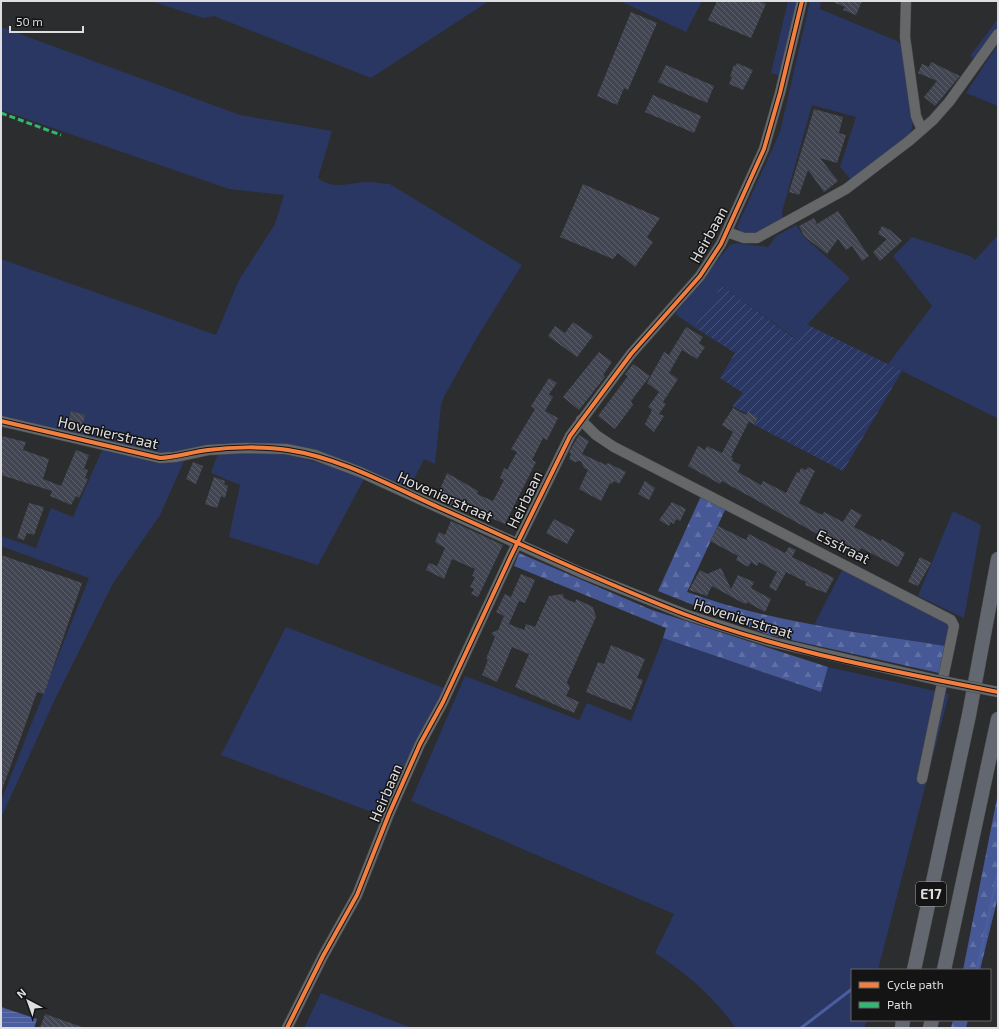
<svg xmlns="http://www.w3.org/2000/svg" width="999" height="1029" viewBox="0 0 999 1029" font-family="'Exo 2',sans-serif">
<style>
.grass{fill:#2b3763}
.forest{fill:url(#forest-firs)}
.garden{fill:url(#garden-furrows)}
.water{fill:url(#water-rules)}
.lines{fill:none;stroke-linecap:round;stroke-linejoin:round}
.stream{stroke:#4a5d9e;stroke-width:3}
.building{fill:url(#building-back-hatch)}
.minor-casing{stroke:#494a4b;stroke-width:11}
.highway-casing{stroke:#494a4b;stroke-width:15}
.minor{stroke:#666768;stroke-width:10}
.highway{stroke:#63676f;stroke-width:14}
.minor-bridge-casing{stroke:#494a4b;stroke-width:11;stroke-linecap:butt}
.minor-bridge{stroke:#666768;stroke-width:10}
.quiet{stroke:#33b770;stroke-width:3;stroke-dasharray:6 3;stroke-linecap:butt}
.cycleway-casing{stroke:#141415;stroke-width:6}
.cycleway{stroke:#f27e40;stroke-width:4}
.labels{text-anchor:middle;stroke-width:3;stroke-linejoin:round;paint-order:stroke}
.shield{fill:#141415;stroke:#a1a1a3;stroke-width:1}
.shield-label{font-size:14px;font-weight:bold;fill:#dedee0}
.street-label{font-size:15px;fill:#dedee0;stroke:#141415}
</style>
<defs>
<pattern id="forest-firs" width="22" height="20" patternUnits="userSpaceOnUse"><rect width="22" height="20" fill="#465895"/><path d="M5 1l3.5 6h-7zM16 11l3.5 6h-7z" fill="#6070a4"/></pattern>
<pattern id="garden-furrows" width="10" height="10" patternUnits="userSpaceOnUse"><rect width="10" height="10" fill="#2b3763"/><path d="M-1 1l2-2M0 10L10 0M9 11l2-2" fill="none" stroke="#495479"/></pattern>
<pattern id="water-rules" width="6" height="5" patternUnits="userSpaceOnUse"><rect width="6" height="5" fill="#4a5d9e"/><path d="M0 2.5h6" fill="none" stroke="#6474ab"/></pattern>
<pattern id="building-back-hatch" width="6" height="6" patternUnits="userSpaceOnUse"><rect width="6" height="6" fill="#424653"/><path d="M-1 5l2 2M0 0l6 6M5-1l2 2" fill="none" stroke="#5d606b"/></pattern>
</defs>
<rect width="100%" height="100%" fill="#2c2d2e"/>
<path class="grass" d="M151 1H489L371 78 214 16 203 18Z
M620 1H702L686 32Z
M788 1H798L781 76 771 73Z
M810 1H821L820 9 897 41 903 46 915 115 910 135 852 181 840 167 856 117 812 105 782 212 783 221 752 235 741 232 737 227 780 132Z
M998 19V32L978 61 970 56Z
M1 27 240 115 332 131 318 178C334 191 351 182 368 182 375 182 383 184 390 184L522 265 476 339 444 397 441 405 435 464 424 459 409 489 331 456 304 448 274 445 214 444 167 453 148 452 1 416V259L216 335 239 280 275 224 284 195 229 189 1 110Z
M998 44V106L966 93Z
M796 225 804 237 850 278 795 338 722 286 694 327 675 314 730 245 736 243 768 247 776 236Z
M998 235V415L997 418 888 364 932 306 893 256 912 237 970 256 975 260Z
M102 450 149 460 185 459 160 515 112 585 56 697 1 818V801L89 578 1 546V536L36 548 51 508 73 517Z
M218 453 285 454 328 465 364 479 318 565 229 537 240 485 211 473Z
M953 511 981 525 964 618 918 596Z
M842 570 949 620 951 623 945 646 814 625Z
M286 627 446 689 385 817 221 755Z
M663 638 821 692 828 667 949 694 878 970H852V1020H867L864 1028H736C714 998 687 973 655 953L674 914 411 801 465 676 579 720 587 703 631 721Z
M321 993 412 1028H304Z"/>
<path class="forest" d="M701 496 726 508 687 592C770 622 858 632 945 646L939 673 769 635 658 591Z
M519 553 652 610 828 667 821 692 663 638 666 628 514 566Z
M998 793V897L980 970H963Z
M953 1020H968L966 1028H951Z"/>
<path class="garden" d="M722 286 794 338 806 324 902 371 843 471 747 421 750 415 732 406 743 393 720 378 735 353 694 327Z"/>
<path class="water" d="M1 1007 37 1019 34 1028H1Z"/>
<g class="lines">
<path class="stream" d="M977 970 998 873
M801 1028 852 989"/>
</g>
<path class="building" d="M717 1H759L766 4 751 38 708 20Z
M831 1H862L856 15 843 10 845 7Z
M631 12 657 23 628 90 624 88 617 105 597 96Z
M931 62 960 76 935 106 924 97 937 81 918 73 922 64 929 67Z
M737 63 753 70 743 90 729 84 732 77 730 76 734 65 736 66Z
M666 65 714 86 707 103 658 82Z
M653 95 701 116 694 133 645 112Z
M814 109 843 117 839 133 846 135 837 163 820 158 838 181 824 192 808 170 799 195 789 192Z
M583 184 660 218 647 237 653 242 635 267 618 253 613 259 560 237Z
M838 211 869 256 862 261 852 246 846 250 838 239 827 254 804 236 799 226 814 218 817 224Z
M882 226 890 230 902 241 880 261 873 252 887 239 878 234Z
M573 322 593 336 577 357 548 336 555 326 565 333Z
M686 327 703 337 699 343 705 347 697 359 682 350 669 373 678 379 663 402 666 404 659 414 664 416 654 432 645 424 652 410 648 407 659 392 647 383 664 352 669 355Z
M599 352 612 362 603 375 605 377 579 410 563 397Z
M633 364 650 376 631 401 633 405 615 429 598 416 628 376 625 374Z
M549 378 557 383 549 394 553 397 545 411 558 418 547 440 543 438 532 460 536 462 505 524 461 505 459 510 447 504 449 498 438 494 447 473 478 491 477 494 493 501 504 480 500 478 504 468 507 470 517 452 511 449 535 409 531 406Z
M733 408 746 415 748 412 758 418 754 424 749 421 731 457 733 458 732 461 741 465 738 472 761 485 763 481 786 493 797 472 799 473 801 468 806 470 808 467 815 471 799 503 822 515 824 512 843 522 851 509 862 515 854 527 881 541 882 539 905 553 898 567 861 548 857 556 722 481 720 484 688 466 698 446 705 450 707 446 722 453 733 432 722 425Z
M71 411 85 415 81 431 67 427Z
M579 435 589 441 582 454 606 465 608 463 626 472 619 484 614 481 612 484 610 483 601 501 579 489 588 470 584 468 581 461 575 462 569 459 571 454 569 452Z
M1 436 26 442 23 450 49 459 43 479 61 486 76 450 89 455 84 469 88 470 85 478 88 479 79 498 76 496 71 505 50 496 52 491 1 475Z
M193 462 203 466 196 484 186 479Z
M214 477 225 481 224 484 228 486 225 498 221 496 217 508 205 504Z
M645 481 655 488 649 500 638 494Z
M672 502 686 509 680 521 676 519 674 524 671 522 669 526 659 520Z
M29 503 44 507 34 535 27 533 24 540 17 538Z
M554 519 575 530 567 544 546 533Z
M451 521 503 545 478 597 471 594 474 589 470 587 475 577 472 576 475 569 452 559 444 579 426 570 429 563 437 566 445 548 435 542 439 532 445 535Z
M718 526 746 540 749 534 785 553 789 547 796 550 792 557 834 578 826 593 805 585 806 582 786 572 776 591 769 587 777 572 759 562 757 566 751 562 748 567 736 560 738 556 710 541Z
M1 555 82 583 44 694 37 692 2 790Z
M920 557 931 563 918 586 908 582Z
M721 568 731 589 738 575 754 582 751 588 771 599 765 612 747 602 746 604 743 603 712 586 707 596 689 590 700 570 707 574Z
M521 574 535 580 525 603 519 601 509 624 524 630 526 624 535 627 549 596 563 594 564 598 575 603 576 599 593 607 596 617 567 682 570 688 566 696 579 702 574 713 515 687 529 654 512 647 497 682 482 675 488 660 486 659 495 637 491 633 498 630 504 616 496 612 505 594 511 597Z
M611 645 645 659 637 678 643 680 631 710 586 692 598 662 604 664Z
M45 1014 82 1027V1028H40Z"/>
<g class="lines">
<defs>
<path id="minor" d="M906 1 905 37 916 116 922 130
M727 232 744 238H757L846 189 909 141 933 120 949 102 998 34
M581 420 596 435 614 447 951 620 954 626 922 779
M1 421 160 458 175 457 208 450 245 448 286 449 315 455 360 472 582 573 687 615 772 642 937 680
M287 1028 323 956 357 895 389 814 420 744 443 702 510 558 570 436 631 354 700 276 721 244 764 149 780 93 802 1"/>
<path id="highway" d="M914 970 969 715 998 559
M944 970 998 719
M902 1028 903 1020
M930 1028 932 1020"/>
</defs>
<use href="#minor" class="minor-casing"/>
<use href="#highway" class="highway-casing"/>
<use href="#minor" class="minor"/>
<use href="#highway" class="highway"/>
<defs>
<path id="minor-bridge" d="M937 680 998 692"/>
</defs>
<use href="#minor-bridge" class="minor-bridge-casing"/>
<use href="#minor-bridge" class="minor-bridge"/>
<path class="quiet" d="M1 113 61 135"/>
<defs>
<path id="cycleway" d="M1 421 160 458C176 457 192 452 208 450 231 447 264 446 288 450 341 458 391 486 440 508 521 544 601 582 684 614 784 652 894 671 998 692
M287 1028 323 956 357 895 389 814 420 744 443 702 510 558 570 436 631 354 700 276 721 244 764 149 780 93 802 1"/>
</defs>
<use href="#cycleway" class="cycleway-casing"/>
<use href="#cycleway" class="cycleway"/>
</g>
<g class="labels">
<rect class="shield" x="916" y="882" width="30" height="24" rx="3"/>
<g class="shield-label">
<text x="931" y="899">E17</text>
</g>
<g class="street-label">
<text transform="translate(709 235) rotate(-61)" y="5">Heirbaan</text>
<text transform="translate(108 433) rotate(13)" y="5">Hovenierstraat</text>
<text transform="translate(445 497) rotate(24)" y="5">Hovenierstraat</text>
<text transform="translate(525 500) rotate(-64)" y="5">Heirbaan</text>
<text transform="translate(843 547) rotate(27)" y="5">Esstraat</text>
<text transform="translate(743 619) rotate(17)" y="5">Hovenierstraat</text>
<text transform="translate(386 793) rotate(-67)" y="5">Heirbaan</text>
</g>
</g>
<rect width="999" height="1029" fill="none" stroke="#dedee0" stroke-width="4"/>
<rect x="851" y="969" width="140" height="52" fill="#141415" stroke="#656566"/>
<rect x="859" y="982" width="20" height="6" fill="#f27e40" stroke="#656566"/>
<text x="887" y="989" font-size="12" fill="#dedee0">Cycle path</text>
<rect x="859" y="1002" width="20" height="6" fill="#33b770" stroke="#656566"/>
<text x="887" y="1009" font-size="12" fill="#dedee0">Path</text>
<g transform="translate(28 1001) rotate(319)" stroke="#141415" stroke-width="3" paint-order="stroke">
<path d="M0-3L7 15L0 10L-7 15Z" fill="#dedee0"/>
<text y="-6" font-size="11" font-weight="bold" text-anchor="middle" fill="#dedee0">N</text>
</g>
<path d="M10 26v6h73v-6" fill="none" stroke="#dedee0" stroke-width="2"/>
<text x="16" y="26" font-size="12" fill="#dedee0" stroke="#141415" stroke-width="3" paint-order="stroke">50 m</text>
</svg>
